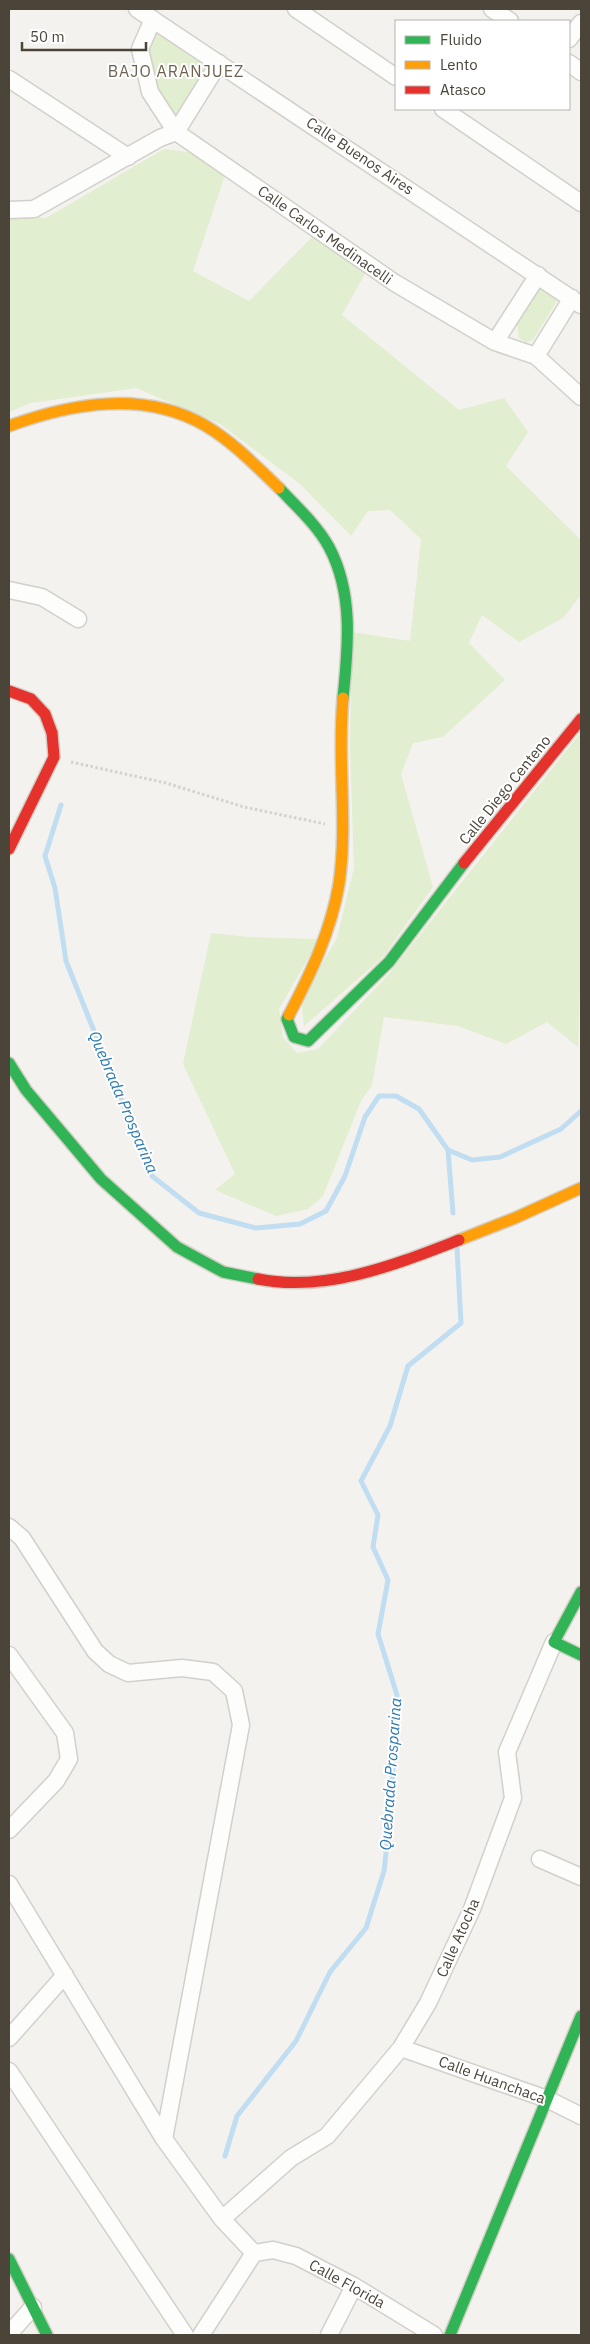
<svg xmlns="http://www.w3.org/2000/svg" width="590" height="2344" viewBox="0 0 590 2344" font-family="'IBM Plex Sans',sans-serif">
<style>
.green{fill:#e1eecf}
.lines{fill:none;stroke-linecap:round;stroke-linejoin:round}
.stream{stroke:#c0ddf1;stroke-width:5}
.street-casing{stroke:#d2d0cb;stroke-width:19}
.fast-casing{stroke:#d3cfc5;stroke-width:14}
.slow-casing{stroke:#d3cfc5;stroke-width:14}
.jam-casing{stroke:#d3cfc5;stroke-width:14}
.path{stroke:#d3d2cc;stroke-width:3;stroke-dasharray:2.5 2.5;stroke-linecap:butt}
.street{stroke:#fdfdfc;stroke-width:16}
.fast{stroke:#30b455;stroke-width:11}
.slow{stroke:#ff9f0a;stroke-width:11}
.jam{stroke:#e5322d;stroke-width:11}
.labels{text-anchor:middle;stroke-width:4;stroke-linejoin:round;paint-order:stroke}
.street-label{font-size:15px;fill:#4b4439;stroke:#fff}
.neighbourhood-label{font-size:16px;letter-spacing:1px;fill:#6e6250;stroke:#fff}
.water-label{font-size:16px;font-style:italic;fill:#2e7ab2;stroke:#fff}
</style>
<rect width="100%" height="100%" fill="#f4f2ee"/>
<path class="green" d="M156 29 209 66 176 120 153 85 147 46Z
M164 149 194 153 225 175 193 271 249 301 315 234 367 270 342 315 459 410 504 398 528 432 506 466 581 540V595L563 618 519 642 482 615 469 643 505 680 443 737 413 743 401 774 433 887 382 958 304 1026 301 1000 337 938 354 868 350 748 352 632 410 641 421 539 390 510 368 511 351 536 300 484 220 424 136 388 31 403 9 412V214L46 218Z
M548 288 554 293 557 301 533 340 526 343 519 338 517 324 538 289Z
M581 732V954L578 1047 547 1022 506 1044 458 1026 384 1017 372 1085 361 1101 323 1196 308 1209 276 1216 215 1190 235 1174 183 1064 211 933 249 937 319 939 279 1009 283 1037 297 1053 318 1049 388 975Z"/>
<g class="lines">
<path class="stream" d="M61 805 45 856 55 888 66 961 152 1176 199 1213 256 1228 300 1224 326 1211 345 1176 365 1117 379 1096H396L419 1109 448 1150 453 1213
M448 1150 472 1160 500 1157 561 1129 581 1111
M225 2156 237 2116 296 2041 330 1972 366 1928 384 1871 390 1818 397 1695 378 1634 388 1580 373 1547 378 1515 361 1481 390 1426 408 1366 461 1323 457 1248"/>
<defs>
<path id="street" d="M137 9 581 305
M296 9 396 77
M492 9 510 21
M153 19 140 49 150 92 176 132 395 283 495 342 536 356 581 397
M569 39 581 23
M569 63 581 72
M9 79 128 157
M443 109 581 203
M9 210 34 209 160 138 176 132 219 63
M495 342 538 275
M536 356 572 298
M9 590 42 597 78 619
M9 1527 22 1538 95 1651 109 1664 128 1673 182 1668 213 1672 234 1691 241 1725 164 2139
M9 1655 65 1733 69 1759 56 1781 9 1830
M540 1859 581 1877
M9 1884 164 2139 222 2219 254 2253
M9 2038 65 1975
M401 2048 547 2099 581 2116
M9 2071 185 2335
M222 2219 291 2158 327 2136 401 2048 428 2003 472 1909 513 1798 507 1752 554 1642
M254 2253 273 2250 296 2256 354 2286 434 2335
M9 2334 33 2307
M201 2335 254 2253
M329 2335 354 2286"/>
<path id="fast" d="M279 488C296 506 317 525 329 547 354 594 348 648 343 698
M289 1015 287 1019 294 1037 308 1041 389 962 464 863
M9 1063 26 1090 101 1179 177 1247 223 1272 258 1279
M581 1592 554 1642 581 1655
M9 2259 47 2335
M450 2335 581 2016"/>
<path id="slow" d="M9 426C72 403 144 390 206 426 233 442 256 466 279 488
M289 1015C311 973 331 931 339 884 348 823 337 760 343 698
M459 1240 515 1218 581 1188"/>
<path id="jam" d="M9 691 31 699 45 714 52 733 54 757 9 849
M464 863 581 719
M258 1279C326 1293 397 1264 459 1240"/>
</defs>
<use href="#street" class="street-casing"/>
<use href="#fast" class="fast-casing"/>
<use href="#slow" class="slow-casing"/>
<use href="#jam" class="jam-casing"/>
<path class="path" d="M71 762 166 783 244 807 325 824"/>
<use href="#street" class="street"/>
<use href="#fast" class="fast"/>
<use href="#slow" class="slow"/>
<use href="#jam" class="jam"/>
</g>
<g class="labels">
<g class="street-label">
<text transform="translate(360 156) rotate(34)" y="5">Calle Buenos Aires</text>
<text transform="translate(325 235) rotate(35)" y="5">Calle Carlos Medinacelli</text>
<text transform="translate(505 790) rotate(-51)" y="5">Calle Diego Centeno</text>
<text transform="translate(458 1938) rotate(-66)" y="5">Calle Atocha</text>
<text transform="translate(492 2080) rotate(20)" y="5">Calle Huanchaca</text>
<text transform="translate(347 2284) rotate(29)" y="5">Calle Florida</text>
</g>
<g class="neighbourhood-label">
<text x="176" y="77">BAJO ARANJUEZ</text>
</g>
<g class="water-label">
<text transform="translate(124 1102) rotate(67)" y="6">Quebrada Prosparina</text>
<text transform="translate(390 1774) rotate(-86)" y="6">Quebrada Prosparina</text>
</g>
</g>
<rect width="590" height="2344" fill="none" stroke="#4b4439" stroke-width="20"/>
<rect x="395" y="20" width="175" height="90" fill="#ffffff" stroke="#b7b4b0"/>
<rect x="405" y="36" width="25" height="8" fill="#30b455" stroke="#b7b4b0"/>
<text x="440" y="45" font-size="15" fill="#4b4439">Fluido</text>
<rect x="405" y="61" width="25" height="8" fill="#ff9f0a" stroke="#b7b4b0"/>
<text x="440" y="70" font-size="15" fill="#4b4439">Lento</text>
<rect x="405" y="86" width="25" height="8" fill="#e5322d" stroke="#b7b4b0"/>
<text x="440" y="95" font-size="15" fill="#4b4439">Atasco</text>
<path d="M22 42v8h124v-8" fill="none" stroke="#4b4439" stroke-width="2.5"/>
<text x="30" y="42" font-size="15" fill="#4b4439" stroke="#ffffff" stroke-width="4" paint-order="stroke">50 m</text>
</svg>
